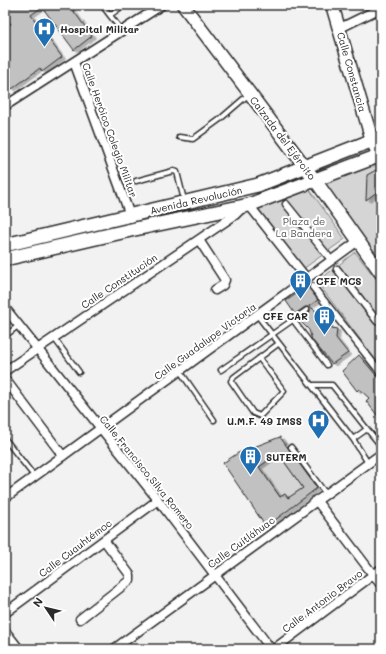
<svg xmlns="http://www.w3.org/2000/svg" width="386" height="654" viewBox="0 0 386 654" font-family="Mali,sans-serif">
<style>
.green{fill:#d5d5d5;stroke:#808080}
.building{fill:#c1c1c1;stroke:#2b2b2b;fill-rule:evenodd;filter:url(#shadow)}
.lines{fill:none;stroke-linecap:round;stroke-linejoin:round}
.service-casing{stroke:#2b2b2b;stroke-width:7}
.pedestrian-casing{stroke:#2b2b2b;stroke-width:9}
.minor-casing{stroke:#2b2b2b;stroke-width:11}
.secondary-casing{stroke:#2b2b2b;stroke-width:15}
.primary-casing{stroke:#2b2b2b;stroke-width:16}
.service{stroke:#fff;stroke-width:4}
.pedestrian{stroke:#fff;stroke-width:6}
.minor{stroke:#fff;stroke-width:8}
.secondary{stroke:#fff;stroke-width:12}
.primary{stroke:#fff;stroke-width:13}
.labels{text-anchor:middle;stroke-width:4;stroke-linejoin:round;paint-order:stroke}
.poi-label{font-size:10px;font-weight:bold;fill:#2b2b2b;stroke:#fff;text-anchor:start}
.street-label{font-size:10px;fill:#2b2b2b;stroke:#fff}
.park-label{font-size:10px;fill:#565656;stroke:#fff}
</style>
<defs>
<filter id="shadow"><feDropShadow dx="3.5" dy="2" stdDeviation="0" flood-color="#0004"/></filter>
</defs>
<rect width="100%" height="100%" fill="#f2f2f2"/>
<filter id="ink" filterUnits="userSpaceOnUse"><feTurbulence type="fractalNoise" baseFrequency=".025" numOctaves="2"/><feDisplacementMap in="SourceGraphic" scale="8" xChannelSelector="R" yChannelSelector="G"/><feConvolveMatrix kernelMatrix="1 2 1 2 8 2 1 2 1" color-interpolation-filters="sRGB"/></filter>
<g filter="url(#ink)">
<path class="green" d="M377 163 381 172V263L323 183Z
M310 190 345 239 303 269 258 209Z
M355 252 381 285V367L317 282Z
M278 453 303 488 288 498 285 494 280 497 259 467Z"/>
<path class="building" d="M5 5H69L92 36 74 50 42 7 31 15 62 57 42 72 40 68 12 89 5 80V28L11 24 5 16Z
M376 170 381 180V189L366 200 367 175Z
M308 286 318 300 309 306 324 317 332 328 337 329 336 338 348 353 332 364 312 340 309 330 299 320 309 313 310 308 305 307 295 314 286 301Z
M359 355 381 381V420L366 401 369 398 359 389 357 391 342 371Z
M280 437 317 488 266 527 223 463 238 453ZM278 453 303 488 288 498 285 494 280 497 259 467Z"/>
<g class="lines">
<defs>
<path id="service" d="M102 5 122 31
M110 15 124 5
M179 137 193 139 219 120 248 95
M136 181 173 171 177 172 184 200
M257 315 353 439 368 463
M293 320 327 365
M5 336 18 326
M54 338 79 372
M259 358 284 391 260 416 253 413 231 381 234 377 278 344
M221 370 307 310
M180 371 214 420
M313 385H332L367 429 353 439
M367 429 381 446
M5 439 34 476
M291 447 326 494"/>
<path id="pedestrian" d="M286 204 328 256
M337 269 377 321
M313 287 381 373"/>
<path id="minor" d="M340 28 381 8
M74 62 131 218
M5 106 162 5
M249 205 307 279
M199 240 225 280 223 285 215 290
M5 308 158 500 271 649
M5 371 235 215 243 207
M5 379 63 456
M5 498 358 241
M316 500 381 585
M5 613 158 500
M80 619 130 580V575L104 540
M5 631 19 649
M114 649 381 454
M274 649 381 569"/>
<path id="secondary" d="M183 5 315 180 381 273
M332 5 372 140 381 161"/>
<path id="primary" d="M5 245 258 185 381 137
M5 259 135 229 249 205 381 155"/>
</defs>
<use href="#service" class="service-casing"/>
<use href="#pedestrian" class="pedestrian-casing"/>
<use href="#minor" class="minor-casing"/>
<use href="#secondary" class="secondary-casing"/>
<use href="#primary" class="primary-casing"/>
<use href="#service" class="service"/>
<use href="#pedestrian" class="pedestrian"/>
<use href="#minor" class="minor"/>
<use href="#secondary" class="secondary"/>
<use href="#primary" class="primary"/>
</g>
</g>
<defs>
<symbol id="hospital-pin" viewBox="-11 -11 22 30"><path d="M0 17L-7.5 6A9.5 9.5 0 1 1 7.5 6Z" fill="#1f6fb2" stroke="#fff"/><path d="M-5-5h3v3.5h4V-5h3V5h-3V1.5h-4V5h-3Z" fill="#fff"/></symbol>
<symbol id="building-pin" viewBox="-11 -11 22 30"><path d="M0 17L-7.5 6A9.5 9.5 0 1 1 7.5 6Z" fill="#1f6fb2" stroke="#fff"/><path d="M-4-6H4V6H1V3H-1V6H-4ZM-2.5-4.3h1.7v1.8h-1.7ZM.8-4.3h1.7v1.8H.8ZM-2.5-1h1.7V.8h-1.7ZM.8-1h1.7V.8H.8Z" fill="#fff"/></symbol>
</defs>
<g fill-rule="evenodd">
<use href="#hospital-pin" x="32" y="16" width="25" height="34"/>
<use href="#building-pin" x="288" y="268" width="25" height="34"/>
<use href="#building-pin" x="312" y="304" width="25" height="34"/>
<use href="#hospital-pin" x="306" y="408" width="25" height="34"/>
<use href="#building-pin" x="238" y="444" width="25" height="34"/>
</g>
<g class="labels">
<g class="poi-label">
<text x="60" y="33">Hospital Militar</text>
<text x="316" y="285">CFE MCS</text>
<text x="308" y="320" text-anchor="end">CFE CAR</text>
<text x="302" y="425" text-anchor="end">U.M.F. 49 IMSS</text>
<text x="266" y="461">SUTERM</text>
</g>
<g class="street-label">
<text transform="translate(352 72) rotate(74)" y="4">Calle Constancia</text>
<text transform="translate(110 130) rotate(70)" y="4">Calle Heróico Colegio Militar</text>
<text transform="translate(283 138) rotate(53)" y="4">Calzada del Ejército</text>
<text transform="translate(196 200) rotate(-13)" y="4">Avenida Revolución</text>
<text transform="translate(119 281) rotate(-34)" y="4">Calle Constitución</text>
<text transform="translate(205 341) rotate(-36)" y="4">Calle Guadalupe Victoria</text>
<text transform="translate(147 472) rotate(51)" y="4">Calle Francisco Silva Romero</text>
<text transform="translate(241 542) rotate(-36)" y="4">Calle Cuitláhuac</text>
<text transform="translate(75 548) rotate(-37)" y="4">Calle Cuauhtémoc</text>
<text transform="translate(322 601) rotate(-37)" y="4">Calle Antonio Bravo</text>
</g>
<g class="park-label">
<text x="304" y="225">Plaza de<tspan x="304" dy="12">La Bandera</tspan></text>
</g>
</g>
<rect width="386" height="654" fill="none" stroke="#fff" stroke-width="20"/>
<rect x="10" y="10" width="366" height="634" fill="none" stroke="#2b2b2b" stroke-width="1.5" filter="url(#ink)"/>
<g transform="translate(46 608) rotate(305)" stroke="#ffffff" stroke-width="3" paint-order="stroke">
<path d="M0-3L7 15L0 10L-7 15Z" fill="#2b2b2b"/>
<text y="-6" font-size="11" font-weight="bold" text-anchor="middle" fill="#2b2b2b">N</text>
</g>
</svg>
